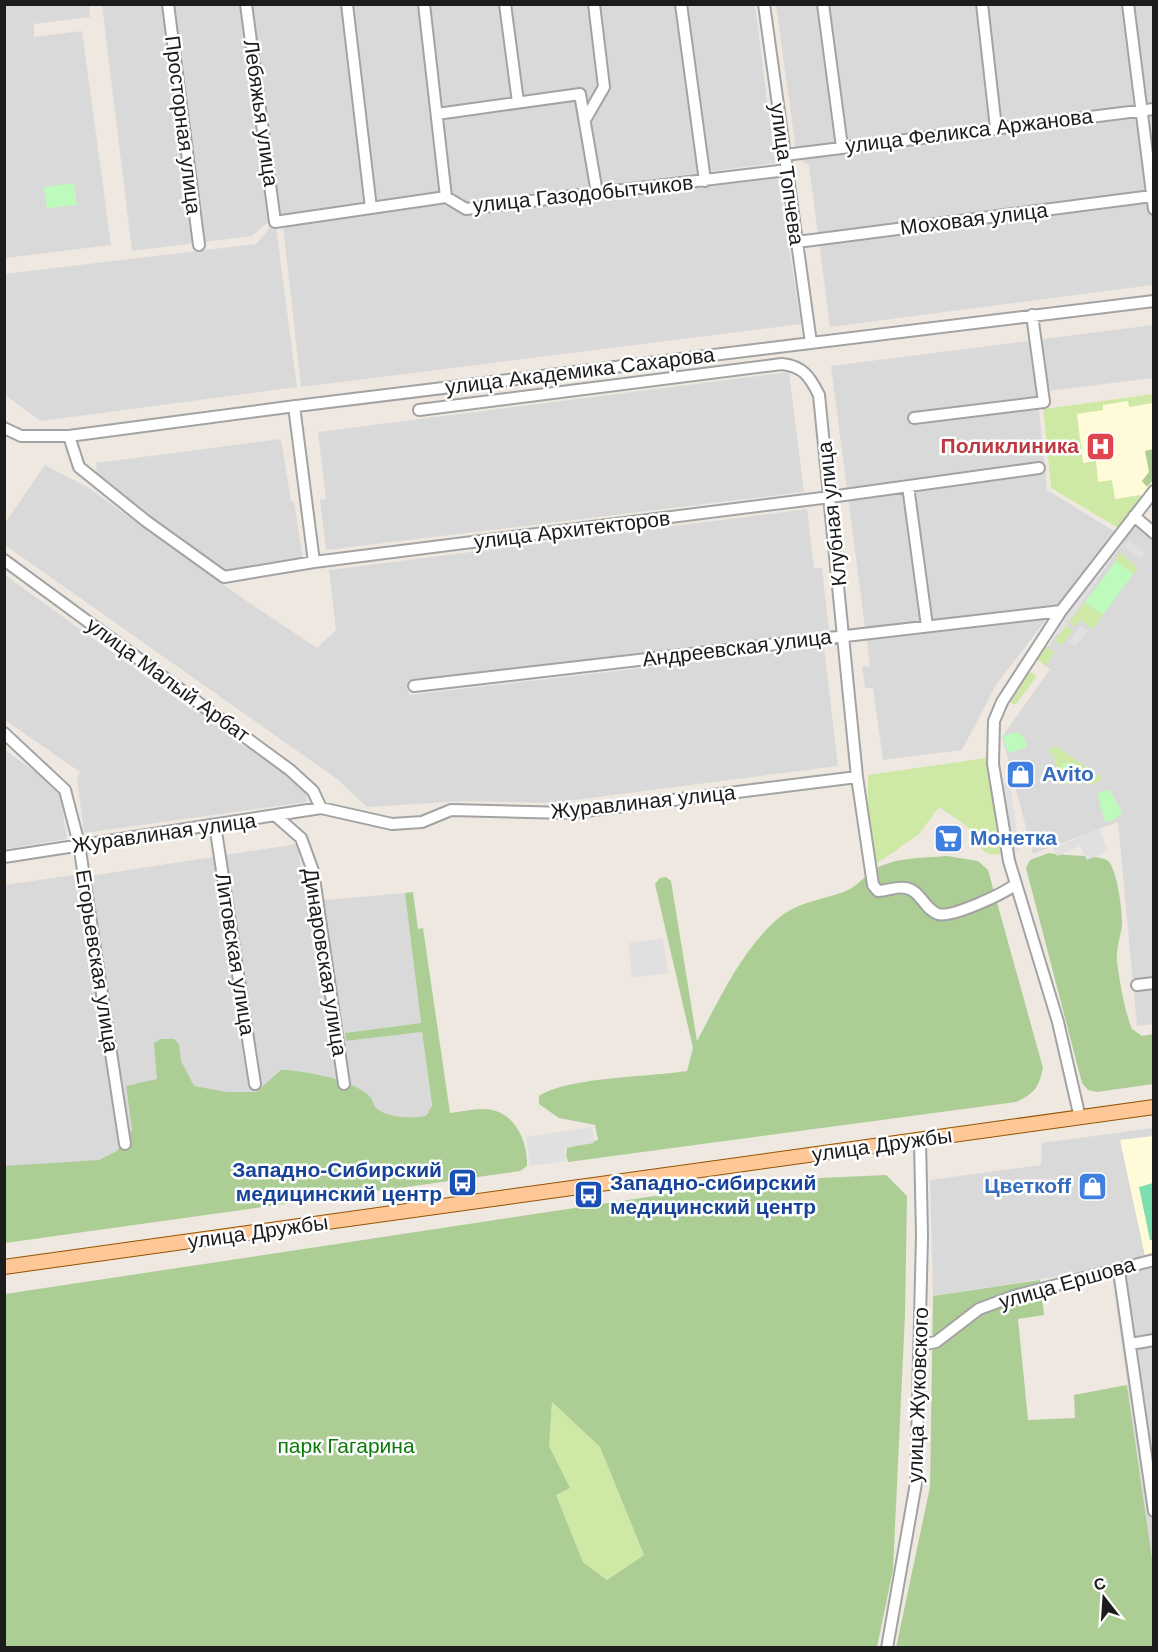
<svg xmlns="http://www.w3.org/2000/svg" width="1158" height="1652" viewBox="0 0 1158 1652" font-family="Arial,sans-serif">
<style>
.residential{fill:#dad9d9}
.education{fill:#fffbd9}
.grass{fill:#cee9a6}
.forest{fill:#acce95;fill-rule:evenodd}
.park{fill:#befabc}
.pitch{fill:#7ddfaf}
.parking{fill:#e0e0e0}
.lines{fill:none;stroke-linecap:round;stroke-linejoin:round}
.minor-casing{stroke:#a3a3a3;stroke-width:14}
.major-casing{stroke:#945400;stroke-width:16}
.minor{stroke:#fff;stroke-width:10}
.major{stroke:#fdc797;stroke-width:14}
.labels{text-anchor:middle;stroke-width:5;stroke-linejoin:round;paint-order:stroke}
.street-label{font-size:21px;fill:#1c1c1c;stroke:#fff}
.health-label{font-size:21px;font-weight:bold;fill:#be3a42;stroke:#fff;text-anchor:end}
.shop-label{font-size:21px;font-weight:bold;fill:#366cbe;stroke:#fff;text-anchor:start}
.transit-label{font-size:21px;font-weight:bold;fill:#164399;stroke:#fff;text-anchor:end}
.park-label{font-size:21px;fill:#0c7a0a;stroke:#fff}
</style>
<rect width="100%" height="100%" fill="#eee8e1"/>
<path class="residential" d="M4 5H89L90 17 34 24V37L82 31 111 245 5 258Z
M102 5H755L775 163 467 203 452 195 268 222 252 236 132 251Z
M776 5H1153V285L830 327 809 165 797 158Z
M777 173 801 324 301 387 283 226 443 203 460 213Z
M276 227 297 387 41 421 5 395 4 274 256 244 270 228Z
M1153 325V378L1048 391 1050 405 1039 408 1047 490 1114 531 996 685 962 750 883 760 873 688H865L862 667 870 666 831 366Z
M789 372 804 492 326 550 320 500 326 499 318 432Z
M281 439 291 501H294L303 559 225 570 155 519H146L143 510 97 476 96 463Z
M45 465 87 487 245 600 317 648 336 630 329 570 807 509 814 568H822L829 630 407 685 409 695 824 647 838 766 551 803 466 801 367 807 337 779 5 545V523Z
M1136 525 1154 539 1153 1024 1137 1026 1118 822 1033 854 1002 737 1050 669 1038 660Z
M5 575 192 710 195 708 246 748 249 745 308 794 306 802 84 833 77 778 80 772 5 720Z
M5 750 59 789 67 839 5 849Z
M297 844 303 882 326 900 405 893 421 1023 345 1033 346 1041 422 1032 433 1118 359 1125 187 1115 181 1077 126 1086 136 1159 5 1173 4 885 73 875 90 876Z
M1153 1128V1564L1111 1268 933 1296 930 1180 1041 1165 1042 1143Z"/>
<path class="education" d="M1153 394V482L1118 528 1051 488 1043 409Z
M1153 1136V1255L1145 1256 1120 1140Z"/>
<path class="grass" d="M1153 394V403L1129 407 1128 401 1103 405V410L1077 414 1083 463 1096 461 1098 482 1112 480 1115 499 1140 495 1142 497 1118 528 1051 488 1043 409Z
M1119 552 1138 568 1133 574 1116 561Z
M1085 602 1103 615 1093 629 1081 620 1075 627 1069 622Z
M1066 626 1073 631 1061 645 1055 640Z
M1046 646 1055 653 1045 666 1037 659Z
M1030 672 1037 676 1016 704H1012L1011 701Z
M1056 746 1103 779 1091 785 1085 778 1061 785 1053 754 1047 752Z
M986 758 1001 854C976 858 981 839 967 827 959 819 948 814 939 807L919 834 875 865 868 811V775Z
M552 1402 600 1447 644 1555 607 1580 583 1562 556 1495 569 1488 549 1446Z"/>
<path class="forest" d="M1153 449V480L1147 487 1142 481 1149 472 1145 451Z
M1049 853C1064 856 1099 855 1107 860 1117 866 1123 914 1122 926 1120 938 1116 949 1117 962 1120 983 1124 1009 1132 1029L1142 1036 1153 1034V1084L1097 1092 1088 1090 1082 1083 1026 868 1030 860Z
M947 856 978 861 988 870 1043 1068C1039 1087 1034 1094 1016 1102L568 1162 566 1155 567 1148 598 1140 595 1125 559 1118 539 1104V1096C567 1077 650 1077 687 1071L693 1048 655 884 660 878 666 877 671 881 697 1041C720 998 743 947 781 916 799 902 826 899 846 891 857 886 862 879 871 872 890 857 924 858 947 856Z
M413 892 418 929 423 928 450 1113C463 1112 479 1107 492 1110 517 1115 528 1144 527 1166L520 1171 5 1243 4 1166 99 1160 117 1151 132 1130 126 1086 157 1079 154 1043 161 1039H174L179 1044 181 1061 194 1086 226 1092H256L281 1070C302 1070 355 1080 369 1096 373 1099 373 1105 376 1108 389 1119 410 1118 426 1116L432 1106 422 1032 346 1041 345 1033 421 1023 405 893Z
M886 1175 907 1196 905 1314 893 1570 877 1647H5V1294L754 1181ZM552 1402 600 1447 644 1555 607 1580 583 1562 556 1495 570 1488 549 1446Z
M1040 1280 1044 1315 1018 1319 1028 1420 1075 1418 1074 1395 1127 1385 1153 1565V1647L896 1648 930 1487 933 1296Z"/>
<path class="park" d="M74 183 77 205 47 208 44 187Z
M1116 561 1133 574 1103 615 1085 602Z
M1017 732 1024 737 1027 747 1008 753 1003 736Z
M1067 762 1083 775 1067 779 1061 764Z
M1110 790 1122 813 1116 819 1105 822 1097 793Z"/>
<path class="pitch" d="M1153 1183V1240H1150L1139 1187Z"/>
<path class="parking" d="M1129 540 1145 553 1140 559 1124 546Z
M1092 577 1097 581 1060 634 1054 630Z
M1081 625 1088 630 1075 647 1068 642Z
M1010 784 1020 851 1012 852 1002 785Z
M1099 829 1108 851 1087 860 1080 846 1057 856 1053 848Z
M663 938 668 973 632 978 628 943Z
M592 1127 594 1143 564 1148 566 1161 530 1166 526 1137Z"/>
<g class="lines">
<defs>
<path id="minor" d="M168 4 199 245
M246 4 275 222 446 197 466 209 787 170
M347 4 371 208
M424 4 446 197
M505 4 518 102
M681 4 705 181
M764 4 811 343
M823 4 842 147
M982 4 996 128
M1128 4 1154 209
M437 114 580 94 597 193
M585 120 604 87 594 4
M785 155 1154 109
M797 242 1152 196
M294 406 314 562
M419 410 782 364C803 366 810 377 819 395L857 777 873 885 878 891C888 891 896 886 906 888 921 891 924 909 938 914 952 918 1003 894 1016 884
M914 418 1044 402 1032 315
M4 428 21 436H69L288 407 1154 301
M69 436 79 467 146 521 224 577 314 562 830 497 1039 468
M908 486 927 626
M1134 516 1154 533
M4 560 290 770 313 791 321 808
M414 686 1061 611
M4 733 65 790 79 844 125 1144
M277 817 301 838 313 871 344 1084
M215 825 255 1084
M4 857 321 808 392 824 422 822 451 810 569 813 857 777
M1137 985 1154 983
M1080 1118 1058 1022 1009 861 993 764 994 721 1002 702 1061 611 1154 491
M1119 1271 1154 1511
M1130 1344 1154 1340
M921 1345 936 1342 979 1309 1014 1296 1154 1260
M887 1648 916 1483 922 1236 920 1140"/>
<path id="major" d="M4 1267 1154 1107"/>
</defs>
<use href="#minor" class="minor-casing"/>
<use href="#major" class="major-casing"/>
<use href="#minor" class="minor"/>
<use href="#major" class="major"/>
</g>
<defs>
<symbol id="hospital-square" viewBox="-11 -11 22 22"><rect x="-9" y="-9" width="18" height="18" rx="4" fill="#e0444e" stroke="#fff"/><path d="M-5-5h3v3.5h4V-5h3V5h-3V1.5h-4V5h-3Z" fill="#fff"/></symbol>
<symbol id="shop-square" viewBox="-11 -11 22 22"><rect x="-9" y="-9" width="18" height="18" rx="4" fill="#3f7fe0" stroke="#fff"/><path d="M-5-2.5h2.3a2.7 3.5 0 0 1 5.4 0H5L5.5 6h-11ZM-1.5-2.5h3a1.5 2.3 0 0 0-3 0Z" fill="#fff"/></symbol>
<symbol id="supermarket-square" viewBox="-11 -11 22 22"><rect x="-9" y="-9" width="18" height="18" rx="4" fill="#3f7fe0" stroke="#fff"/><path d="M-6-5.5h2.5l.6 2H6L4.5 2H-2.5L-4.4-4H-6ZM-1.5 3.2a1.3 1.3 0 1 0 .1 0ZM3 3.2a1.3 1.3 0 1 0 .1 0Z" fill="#fff"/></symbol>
<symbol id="bus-square" viewBox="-11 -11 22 22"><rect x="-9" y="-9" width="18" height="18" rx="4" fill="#1a4fb4" stroke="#fff"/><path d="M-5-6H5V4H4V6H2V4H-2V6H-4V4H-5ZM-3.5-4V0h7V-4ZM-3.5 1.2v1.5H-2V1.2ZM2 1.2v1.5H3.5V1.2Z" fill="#fff"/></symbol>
</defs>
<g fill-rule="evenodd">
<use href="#hospital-square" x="1084" y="430" width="33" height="33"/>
<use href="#shop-square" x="1004" y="758" width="33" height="33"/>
<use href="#supermarket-square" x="932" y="822" width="33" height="33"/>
<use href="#bus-square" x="446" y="1166" width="33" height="33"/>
<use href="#shop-square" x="1076" y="1170" width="33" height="33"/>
<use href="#bus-square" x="572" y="1178" width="33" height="33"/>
</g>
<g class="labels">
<g class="street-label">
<text transform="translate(261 113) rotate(82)" y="7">Лебяжья улица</text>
<text transform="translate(183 125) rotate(83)" y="7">Просторная улица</text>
<text transform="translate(969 131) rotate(-7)" y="7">улица Феликса Аржанова</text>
<text transform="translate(787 174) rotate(82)" y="7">улица Топчева</text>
<text transform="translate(583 194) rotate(-6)" y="7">улица Газодобытчиков</text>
<text transform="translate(974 219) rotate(-7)" y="7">Моховая улица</text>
<text transform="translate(580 371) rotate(-7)" y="7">улица Академика Сахарова</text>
<text transform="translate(832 514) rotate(-96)" y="7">Клубная улица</text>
<text transform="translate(572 530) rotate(-7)" y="7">улица Архитекторов</text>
<text transform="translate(737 648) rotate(-7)" y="7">Андреевская улица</text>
<text transform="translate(168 680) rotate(36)" y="7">улица Малый Арбат</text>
<text transform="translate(643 802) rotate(-6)" y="7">Журавлиная улица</text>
<text transform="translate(164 833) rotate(-8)" y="7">Журавлиная улица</text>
<text transform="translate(235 954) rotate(81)" y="7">Литовская улица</text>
<text transform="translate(97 961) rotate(81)" y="7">Егорьевская улица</text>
<text transform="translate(325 962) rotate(81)" y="7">Динаровская улица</text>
<text transform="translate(882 1145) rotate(-8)" y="7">улица Дружбы</text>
<text transform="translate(258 1232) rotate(-8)" y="7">улица Дружбы</text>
<text transform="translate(1067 1283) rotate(-16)" y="7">улица Ершова</text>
<text transform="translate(918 1395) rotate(-88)" y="7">улица Жуковского</text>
</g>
<g class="health-label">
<text x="1079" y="453">Поликлиника</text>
</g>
<g class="shop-label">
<text x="1042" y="781">Avito</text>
<text x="970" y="845">Монетка</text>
<text x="1071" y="1193" text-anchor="end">Цветкоff</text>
</g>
<g class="transit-label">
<text x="442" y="1177">Западно-Сибирский<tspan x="442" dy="24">медицинский центр</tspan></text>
<text x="610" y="1190" text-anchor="start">Западно-сибирский<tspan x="610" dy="24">медицинский центр</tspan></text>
</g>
<g class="park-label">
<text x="346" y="1453">парк Гагарина</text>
</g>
</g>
<rect width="1158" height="1652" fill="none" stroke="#1c1c1c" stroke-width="12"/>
<g transform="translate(1104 1598) rotate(343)" stroke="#ffffff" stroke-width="4.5" paint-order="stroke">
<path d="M0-4.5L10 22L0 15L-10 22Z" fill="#1c1c1c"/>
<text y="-9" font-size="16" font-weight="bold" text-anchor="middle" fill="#1c1c1c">С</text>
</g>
</svg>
